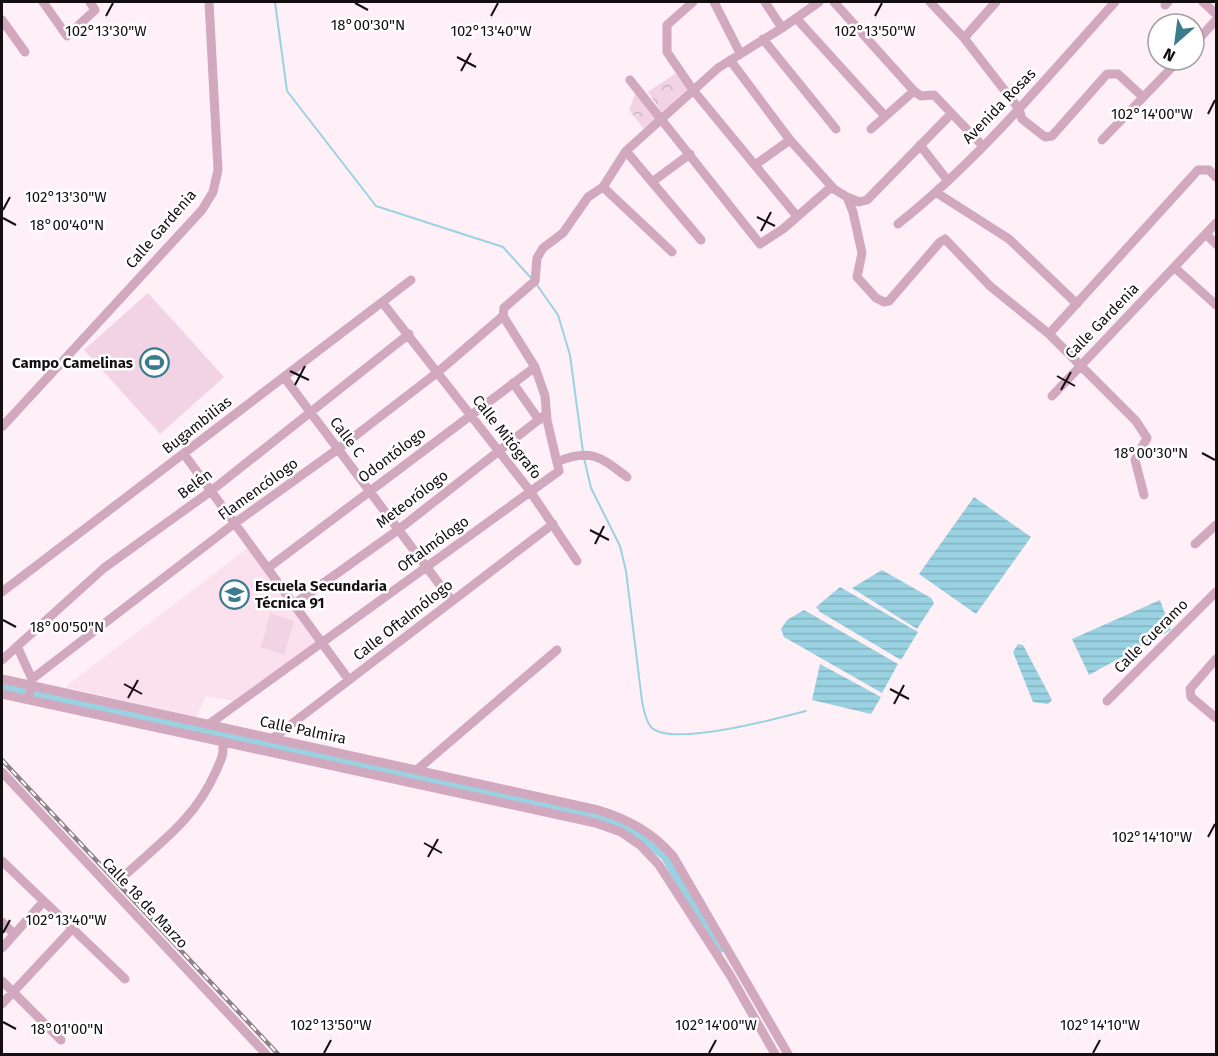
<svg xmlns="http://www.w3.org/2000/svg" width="1218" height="1056" viewBox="0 0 1218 1056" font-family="'Fira Sans',sans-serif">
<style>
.built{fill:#fbe0ee}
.grass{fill:#f2d3e3}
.forest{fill:url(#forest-crowns)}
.water{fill:url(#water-rules)}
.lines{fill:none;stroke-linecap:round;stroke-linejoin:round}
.stream{stroke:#9ad2e2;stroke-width:2}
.canal{stroke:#9ad2e2;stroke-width:8}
.minor{stroke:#d1a8be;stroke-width:9}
.rail-casing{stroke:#8f8489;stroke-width:4.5}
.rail{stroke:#fff;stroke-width:2;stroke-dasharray:7;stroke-linecap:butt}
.ticks{fill:none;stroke:#150f12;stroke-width:2}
.labels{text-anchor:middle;stroke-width:5;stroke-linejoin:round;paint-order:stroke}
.street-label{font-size:15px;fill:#150f12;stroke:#fff}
.poi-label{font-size:15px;font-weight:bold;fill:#150f12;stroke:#fff;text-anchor:end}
.ticks-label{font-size:15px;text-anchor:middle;fill:#150f12;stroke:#fff;stroke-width:5;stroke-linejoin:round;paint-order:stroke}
</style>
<defs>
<pattern id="forest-crowns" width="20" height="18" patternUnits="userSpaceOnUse" patternTransform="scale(1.5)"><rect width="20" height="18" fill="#f2d3e3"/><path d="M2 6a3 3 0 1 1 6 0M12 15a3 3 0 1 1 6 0" fill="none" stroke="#cfb4c2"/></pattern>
<pattern id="water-rules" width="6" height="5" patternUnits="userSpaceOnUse" patternTransform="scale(1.5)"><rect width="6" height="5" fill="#9ad2e2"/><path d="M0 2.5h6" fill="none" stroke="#84b3c1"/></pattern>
</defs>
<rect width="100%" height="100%" fill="#ffeff7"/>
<path class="built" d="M248 548 316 642 234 701 206 696 196 717 65 687Z"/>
<path class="grass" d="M148 293 224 377 160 434 84 350Z
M270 613 294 621 284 655 261 647Z"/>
<path class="forest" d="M676 73 688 88 662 113 648 92Z
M636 92 657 119 644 129 629 110Z"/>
<path class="water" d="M974 497 1031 537 976 614 919 574Z
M882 570 931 598 934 603 917 629 852 588Z
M840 587 918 632 901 660 820 612 816 607Z
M1160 600 1171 630 1089 675 1072 639Z
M804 610 898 664 882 693 784 637 781 629 787 620Z
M1018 644 1023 645 1052 700 1048 704 1033 702 1013 652Z
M820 664 881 697 871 714 812 700Z"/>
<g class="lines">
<path class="stream" d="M275 2 287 91 376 206 503 247 531 278
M537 285 558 315 570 355 583 452
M584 458 591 488 620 546 626 571 642 701C644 710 645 720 651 727 670 748 779 718 806 711"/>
<path class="canal" d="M2 686 587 813 625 825 665 857 719 950"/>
<path class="minor" d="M43 2 67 36 95 10 90 2
M693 2 667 25V52L693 90 796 215
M714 2 740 53
M765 2 782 28
M834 2 914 91
M930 2 964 38 1019 109 1022 119 1045 137 1052 136 1107 74H1118L1143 97
M1203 2 1216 14
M1165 5 1168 2
M796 18 885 116
M2 20 25 52
M964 38 996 2
M763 39 836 129
M1194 44 1216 20
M730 60 790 140 834 189 847 197 853 212 862 253 857 277 876 298 884 302 889 301 940 242 945 239 990 286 1049 334 1136 421 1147 438 1135 460 1144 495
M630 80 760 244 783 229 829 189H834
M871 129 914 91 921 96 934 95 982 145
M1102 140 1179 60
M920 145 948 181
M626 151 718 68 782 28 819 2
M755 165 790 140
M652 182 701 240
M603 187 672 252
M937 193 1009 239 1077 304
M847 197 859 202 867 200 951 114
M898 224C979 160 1046 78 1115 2
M1206 234 1216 244
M1174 267 1216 305
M382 302 530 491 577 561
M1049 334 1198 170H1209L1216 177
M284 377 452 601
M513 383 539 420
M1052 396 1216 223
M2 427 202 210 213 192 218 170 209 2
M184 454 349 680
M559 461C592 448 602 458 627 477
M1195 544 1216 525
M268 568 535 367
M2 592 411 280
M294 604 398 530 546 414
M17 646 32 679
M1216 659 1190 689 1191 697 1216 718
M2 660 104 568 211 491 409 334
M2 679 598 810C628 819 652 832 673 856L788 1054
M2 694 596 823 621 832 640 845 659 865 730 975 775 1054
M29 700 32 679 235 523 338 449 438 372 503 316
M1107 701 1216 592
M208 725 559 471 547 420 545 396 535 367 503 316 504 308 535 281 537 258 543 248 563 233 588 197 603 187 626 151 652 182 690 154
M272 739 553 524
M418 769 557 650
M2 772 266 1054
M2 861 125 979
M125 875C162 841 195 819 216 771 221 760 225 753 222 741
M2 922 14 934
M2 948 44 901
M2 981 61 1040
M2 1004 71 930"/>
<defs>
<path id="rail" d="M2 760 278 1054"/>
</defs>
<use href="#rail" class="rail-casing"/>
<use href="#rail" class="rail"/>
</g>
<path class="ticks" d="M355 3 368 10M106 16 113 3M491 16 498 3M875 16 882 3M457 57 476 67M461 71 471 53M1208 114 1215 100M3 210 10 197M757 217 775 226M3 218 16 225M761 231 771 212M290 371 309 380M1057 376 1075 386M295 385 305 366M1061 390 1071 372M1202 453 1215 460M590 530 609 540M595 544 604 526M3 620 16 627M124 684 142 694M890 689 909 699M128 698 138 680M894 704 904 685M1208 837 1215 824M424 843 442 853M428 857 438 839M3 933 10 920M3 1022 16 1029M324 1053 331 1040M709 1053 716 1040M1093 1053 1100 1040"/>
<defs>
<symbol id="stadium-ring" viewBox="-11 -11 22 22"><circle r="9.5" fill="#fff" stroke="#3a7c8e" stroke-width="1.5"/><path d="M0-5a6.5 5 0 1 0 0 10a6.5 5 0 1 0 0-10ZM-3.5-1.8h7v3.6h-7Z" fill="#3a7c8e"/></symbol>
<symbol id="school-ring" viewBox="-11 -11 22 22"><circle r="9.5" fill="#fff" stroke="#3a7c8e" stroke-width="1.5"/><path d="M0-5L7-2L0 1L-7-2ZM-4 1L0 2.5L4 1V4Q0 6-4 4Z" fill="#3a7c8e"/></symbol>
</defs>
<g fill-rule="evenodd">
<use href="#stadium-ring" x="138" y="346" width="33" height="33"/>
<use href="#school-ring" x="218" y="578" width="33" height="33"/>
</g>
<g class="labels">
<g class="street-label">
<text transform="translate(999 106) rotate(-46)" y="5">Avenida Rosas</text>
<text transform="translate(161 229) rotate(-49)" y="5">Calle Gardenia</text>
<text transform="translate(1102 321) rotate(-46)" y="5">Calle Gardenia</text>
<text transform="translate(197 425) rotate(-38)" y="5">Bugambilias</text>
<text transform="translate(347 437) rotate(53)" y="5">Calle C</text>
<text transform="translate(507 437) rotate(52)" y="5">Calle Mitógrafo</text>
<text transform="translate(392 455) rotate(-37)" y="5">Odontólogo</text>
<text transform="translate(195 484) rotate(-37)" y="5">Belén</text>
<text transform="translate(258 489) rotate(-36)" y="5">Flamencólogo</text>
<text transform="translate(412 499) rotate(-37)" y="5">Meteorólogo</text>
<text transform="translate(433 544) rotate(-36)" y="5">Oftalmólogo</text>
<text transform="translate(403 620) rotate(-38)" y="5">Calle Oftalmólogo</text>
<text transform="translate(1151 636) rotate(-45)" y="5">Calle Cueramo</text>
<text transform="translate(303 730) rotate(12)" y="5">Calle Palmira</text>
<text transform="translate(145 903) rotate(47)" y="5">Calle 18 de Marzo</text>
</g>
<g class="poi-label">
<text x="133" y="368">Campo Camelinas</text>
<text x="255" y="591" text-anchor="start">Escuela Secundaria<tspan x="255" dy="17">Técnica 91</tspan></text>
</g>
</g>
<g class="ticks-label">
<text x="368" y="30">18°00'30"N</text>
<text x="106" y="36">102°13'30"W</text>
<text x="491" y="36">102°13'40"W</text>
<text x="875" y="36">102°13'50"W</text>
<text x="1152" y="119">102°14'00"W</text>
<text x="66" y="202">102°13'30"W</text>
<text x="67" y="230">18°00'40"N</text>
<text x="1151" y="458">18°00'30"N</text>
<text x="67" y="632">18°00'50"N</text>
<text x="1152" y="842">102°14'10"W</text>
<text x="66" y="925">102°13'40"W</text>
<text x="331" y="1030">102°13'50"W</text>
<text x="716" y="1030">102°14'00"W</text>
<text x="1100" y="1030">102°14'10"W</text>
<text x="67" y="1034">18°01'00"N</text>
</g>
<rect width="1218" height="1056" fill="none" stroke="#150f12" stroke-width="6"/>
<g transform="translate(1176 42) rotate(208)"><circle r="28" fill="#ffffff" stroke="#a19fa0" stroke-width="1.5"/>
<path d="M0-4.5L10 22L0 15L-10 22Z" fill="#3a7c8e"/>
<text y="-9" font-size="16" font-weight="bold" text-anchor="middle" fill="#150f12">N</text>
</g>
</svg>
